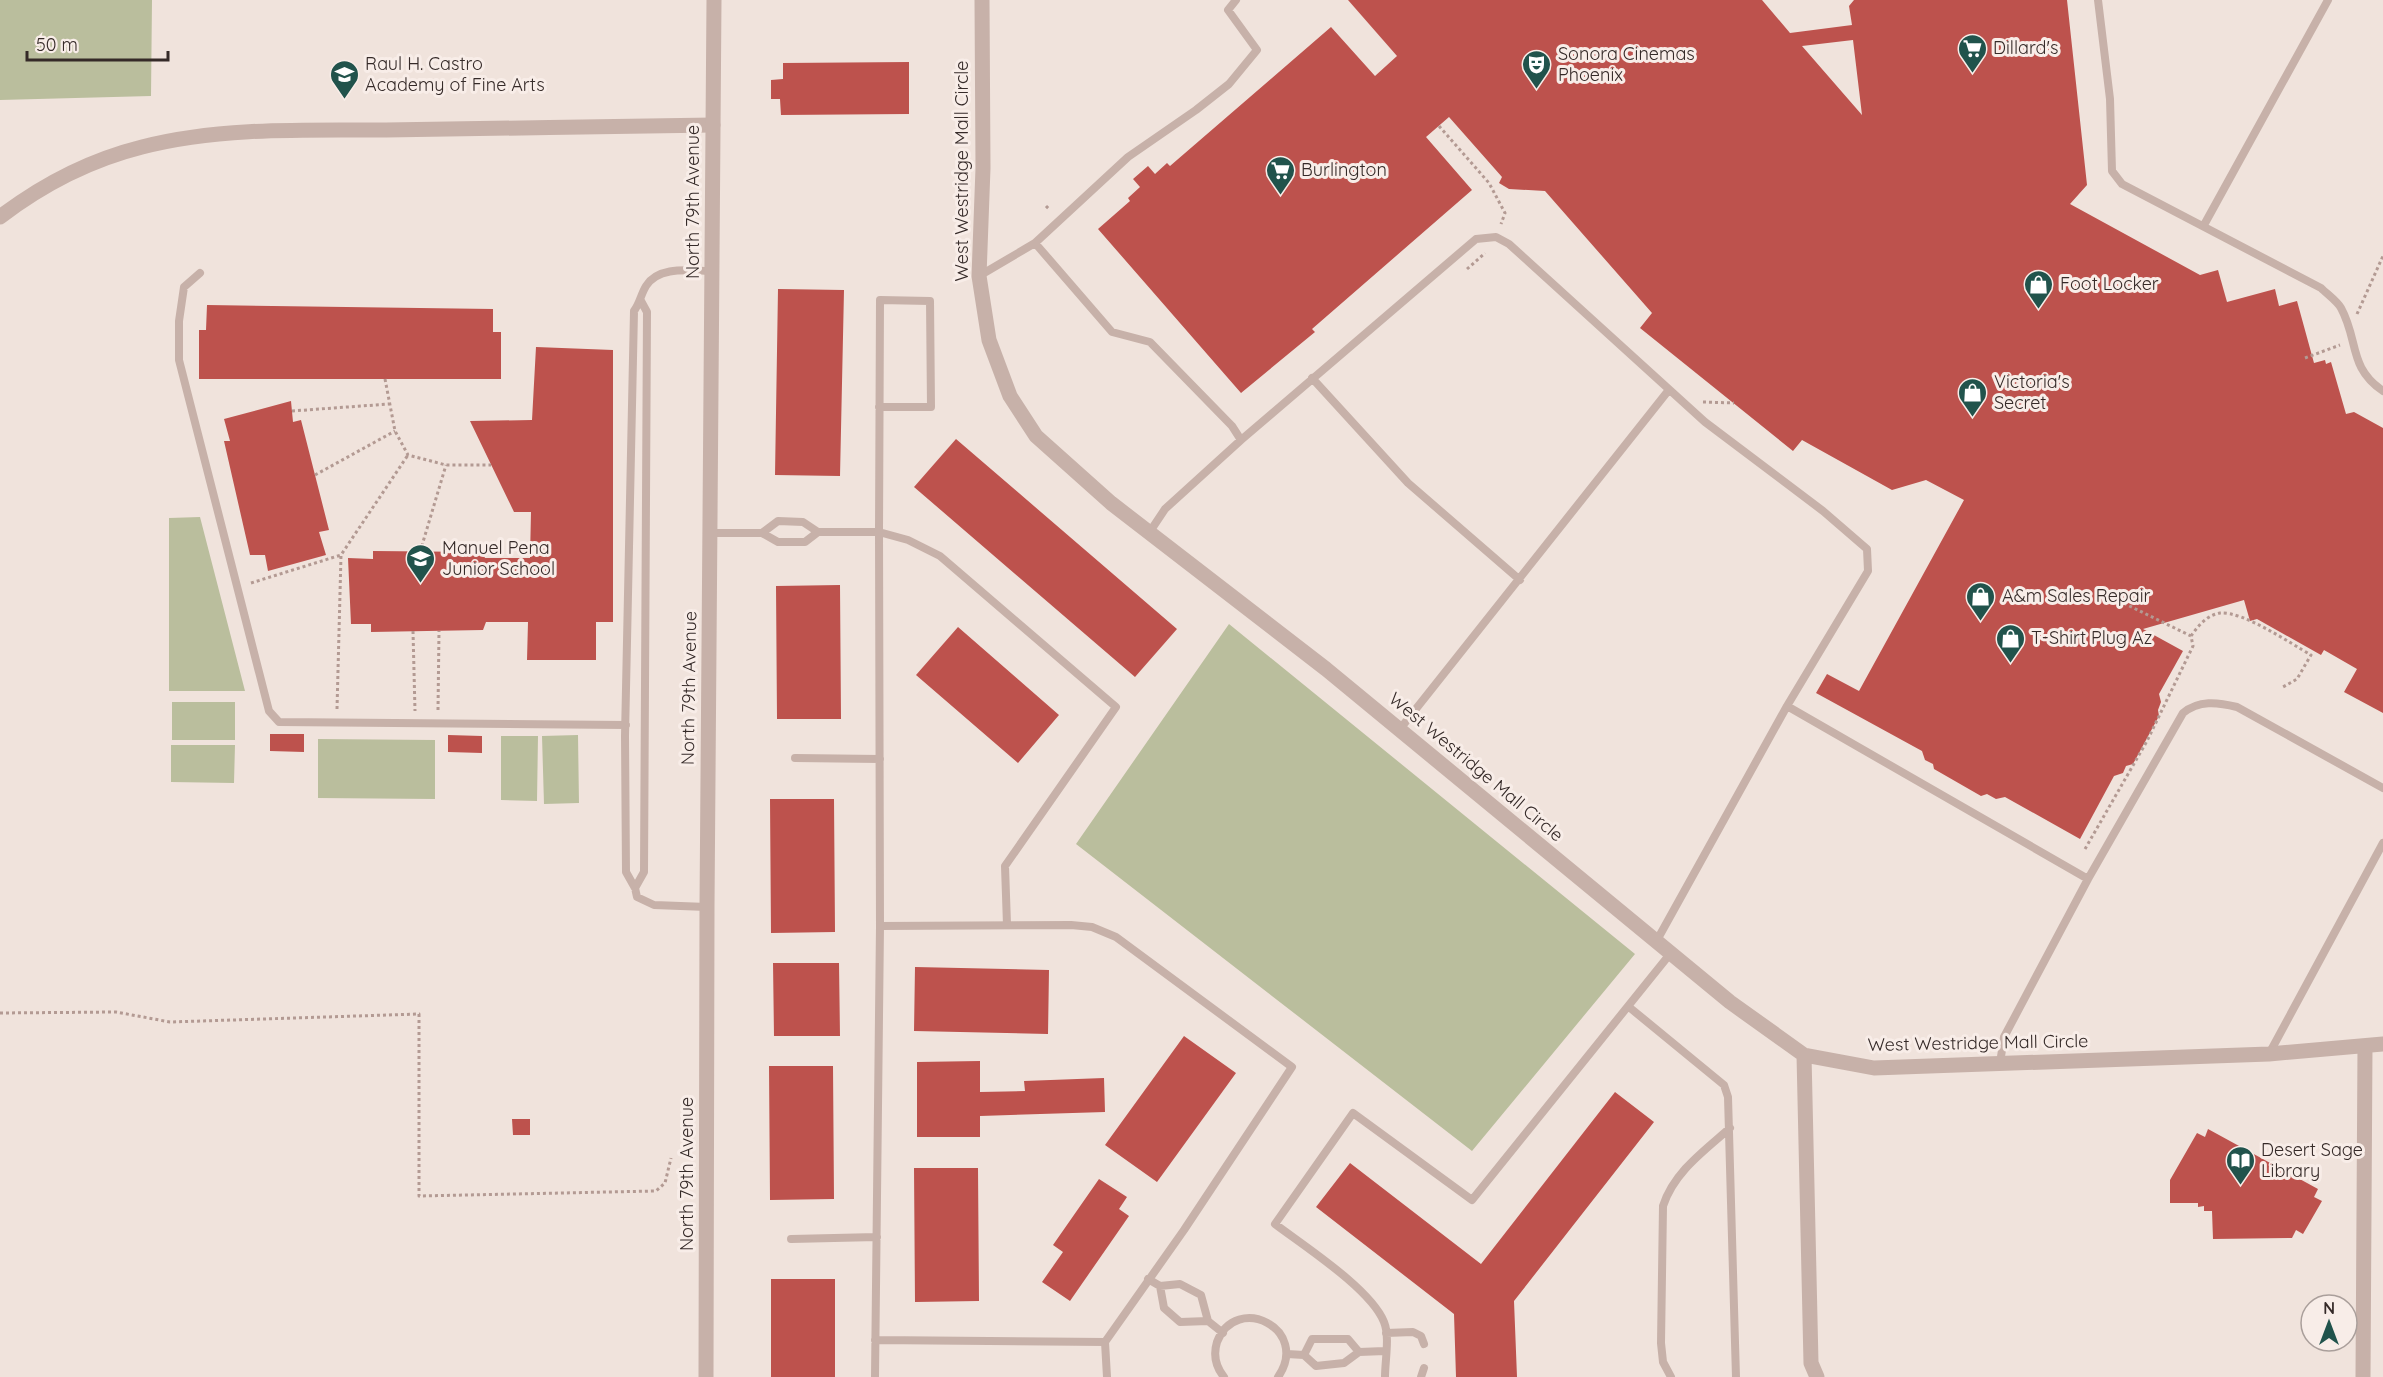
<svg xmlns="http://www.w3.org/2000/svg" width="2383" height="1377" viewBox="0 0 2383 1377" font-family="Quicksand,sans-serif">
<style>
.green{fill:#babe9d}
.building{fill:#bd524d;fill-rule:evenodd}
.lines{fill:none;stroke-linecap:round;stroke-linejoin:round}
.path{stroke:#b39a93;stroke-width:3;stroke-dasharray:3 3;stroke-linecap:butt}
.service{stroke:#c7b1a9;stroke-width:8}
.minor{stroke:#c7b1a9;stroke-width:15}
.tertiary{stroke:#c7b1a9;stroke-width:15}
.labels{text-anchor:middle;stroke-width:6;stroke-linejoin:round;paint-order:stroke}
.poi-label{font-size:18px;fill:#352a28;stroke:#f8ede8;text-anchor:start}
.street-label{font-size:18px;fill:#352a28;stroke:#f8ede8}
</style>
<rect width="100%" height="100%" fill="#f0e3dc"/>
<path class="green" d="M0 0H152L151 96 0 100Z
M200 517 245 691H169V518Z
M1229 624 1635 954 1472 1151 1076 844Z
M172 702H235V740H172Z
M578 735 579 803 544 804 542 736Z
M501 736H538L537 801 501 800Z
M318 739 435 740V799L318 798Z
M171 745H235L234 783 171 782Z"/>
<path class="building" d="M1348 0H1762L1790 33 1852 25 1849 6 1854 0H2067L2087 185 2070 204 2200 275 2218 270 2227 302 2275 289 2279 306 2297 301 2314 363 2325 360 2326 364 2331 362 2346 414 2354 412 2383 428V713L2344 692 2357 669 2324 650 2321 655 2257 619 2250 621 2244 600 2143 629 2183 651 2159 694 2161 702 2158 710 2159 716 2133 764 2126 766 2123 773 2114 776 2080 839 2005 797 1996 799 1987 794 1981 796 1934 769 1933 764 1925 760 1922 751 1816 693 1827 674 1859 691 1964 500 1926 480 1892 490 1802 440 1793 451 1640 328 1652 313 1545 191 1509 189 1499 183 1502 177 1449 117 1426 137 1472 190 1312 329 1315 332 1241 393 1098 229 1130 201 1128 198 1140 187 1133 179 1148 166 1155 174 1167 163 1170 166 1331 27 1375 76 1397 56ZM1853 40 1862 115 1802 46Z
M909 62V114L781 115 780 99H771V80L783 79V63Z
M778 289 844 290 840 476 775 475Z
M207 305 493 309V332H501V379H199V330H206Z
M536 347 613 350V622H596V660H527L528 622H486L483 630 371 632V624H351L348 558 373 559V551L482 552 485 558H530L531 512H514L470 421 532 420Z
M291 401 293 422 301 420 329 530 319 532 326 555 268 571 265 555H250L224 441H230L224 419Z
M956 439 1177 629 1135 677 914 487Z
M840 585 841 719H777L776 586Z
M958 627 1059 715 1018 763 916 675Z
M270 734H304V752L270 751Z
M448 735 482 736V753L448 752Z
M770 799H834L835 932 771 933Z
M773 963H839L840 1036H774Z
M915 967 1049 970 1048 1034 914 1031Z
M1184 1036 1236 1073 1157 1182 1105 1145Z
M980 1061V1092L1025 1091 1024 1081 1104 1078 1105 1112 980 1116V1137H917V1062Z
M769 1066H833L834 1199 770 1200Z
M1615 1092 1654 1122 1514 1301 1517 1377H1456L1454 1314 1316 1207 1350 1163 1481 1264Z
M512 1119H530V1135H513Z
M2208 1129 2318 1189 2314 1197 2322 1201 2303 1234 2296 1230 2292 1238 2213 1239 2212 1211H2204V1206L2198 1207V1203H2170V1180L2197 1133 2205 1137Z
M914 1168H978L979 1301 915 1302Z
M1099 1179 1127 1197 1119 1209 1129 1216 1070 1301 1042 1282 1063 1252 1053 1245Z
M771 1279H835V1377H771Z"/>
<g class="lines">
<path class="path" d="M1439 126 1489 183 1505 213 1501 224
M1046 206 1049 209
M1467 269 1485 253
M2357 314 2383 256
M2305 358 2340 345
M385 379 395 431 408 455 446 465H491
M1703 402 1734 403
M292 411 389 404
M315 475 395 431
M420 552 446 465
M251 583 341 555
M413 631 415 711
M2191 636C2198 626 2207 615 2220 613 2243 611 2290 643 2311 655L2297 679 2283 687
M337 709 341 555 408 455
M438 710 439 631
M2085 849 2147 741 2193 646 2191 636 2107 595
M0 1013 116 1012 170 1022 419 1014V1196L656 1191 665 1183 671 1158"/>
<path class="service" d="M2098 0 2110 99 2112 171 2122 184 2321 288C2327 294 2337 301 2341 308 2359 341 2348 367 2383 391
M2204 225 2328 0
M1035 243 1112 332 1150 342 1232 426 1241 440
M200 273 184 287 179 321V360L269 711 279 722 626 725
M979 276 1035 243 1128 157 1196 110 1229 84 1257 50 1228 10 1236 0
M1312 378 1408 483 1520 580
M710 533H762L778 542H805L818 532
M762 533 778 521 803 522 818 532H879L880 300 930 301 931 407H879
M1149 533 1165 509 1241 440 1476 239 1496 237 1509 244 1705 422 1823 511 1867 549 1868 571 1787 706 1656 942
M1787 706 2088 879
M1400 729 1668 391
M795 758 880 759
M635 888 644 872 647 312 641 301
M707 907 654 905 637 897 635 888 626 872 625 736 634 311C640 303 641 294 646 286 659 265 691 271 713 271
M880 926 1071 925 1092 927 1116 937 1292 1067 1184 1230 1105 1342 1107 1377
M1629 1007 1724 1085 1728 1097 1736 1377
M2269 1054 2383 843
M2000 1063 2004 1037 2088 879 2183 713C2199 700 2217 702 2237 707L2383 788
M791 1239 877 1237
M1148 1279 1160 1286 1180 1284 1201 1295 1208 1321 1223 1333
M1160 1286 1164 1308 1180 1322 1208 1321
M1386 1333 1413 1332 1421 1336 1424 1344
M875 1340 1105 1342
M1287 1354 1304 1355 1316 1366 1344 1363 1359 1352 1385 1351
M1304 1355 1312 1339H1348L1359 1352
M875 1377 880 926 879 532 908 540 940 556 1116 707 1005 866 1007 925
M1224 1377C1216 1367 1213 1355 1217 1342 1236 1292 1311 1329 1278 1377
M1385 1377C1385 1360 1390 1337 1384 1322 1371 1289 1304 1246 1275 1224L1353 1113 1472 1200 1670 954
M1421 1377 1424 1368
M1671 1377 1663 1362 1661 1343 1663 1206C1674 1172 1704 1151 1730 1128"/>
<path class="minor" d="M982 0 983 168 979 276 989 340 1010 396 1036 436 1111 503 1326 669 1730 1002 1804 1055 1874 1068 2269 1054 2383 1044
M0 217C42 185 90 160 142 147 218 127 307 130 386 130 495 128 604 127 713 125
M1804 1055 1811 1363 1817 1377
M2363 1377 2365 1047"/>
<path class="tertiary" d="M706 1377 707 907 714 0"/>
</g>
<defs>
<symbol id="supermarket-pin" viewBox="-11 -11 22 30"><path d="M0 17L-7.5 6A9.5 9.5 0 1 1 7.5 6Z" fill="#21534c" stroke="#f8ede8"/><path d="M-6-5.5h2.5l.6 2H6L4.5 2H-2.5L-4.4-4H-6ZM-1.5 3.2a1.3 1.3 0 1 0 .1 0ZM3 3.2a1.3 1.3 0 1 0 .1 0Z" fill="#fff"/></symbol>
<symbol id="theatre-pin" viewBox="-11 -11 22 30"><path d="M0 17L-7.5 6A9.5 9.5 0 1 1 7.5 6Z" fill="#21534c" stroke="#f8ede8"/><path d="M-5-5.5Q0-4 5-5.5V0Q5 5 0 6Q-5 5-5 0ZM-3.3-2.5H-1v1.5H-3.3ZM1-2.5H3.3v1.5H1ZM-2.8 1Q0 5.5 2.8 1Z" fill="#fff"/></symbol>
<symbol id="school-pin" viewBox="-11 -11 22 30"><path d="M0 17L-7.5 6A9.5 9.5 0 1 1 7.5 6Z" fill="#21534c" stroke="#f8ede8"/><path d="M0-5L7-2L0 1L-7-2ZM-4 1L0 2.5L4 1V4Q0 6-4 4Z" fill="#fff"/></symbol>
<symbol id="shop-pin" viewBox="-11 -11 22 30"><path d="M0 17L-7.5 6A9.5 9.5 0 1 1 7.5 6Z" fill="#21534c" stroke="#f8ede8"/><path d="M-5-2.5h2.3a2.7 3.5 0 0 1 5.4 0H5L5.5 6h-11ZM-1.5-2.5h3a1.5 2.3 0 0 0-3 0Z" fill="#fff"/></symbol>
<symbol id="library-pin" viewBox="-11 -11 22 30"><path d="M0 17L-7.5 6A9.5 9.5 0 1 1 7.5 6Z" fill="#21534c" stroke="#f8ede8"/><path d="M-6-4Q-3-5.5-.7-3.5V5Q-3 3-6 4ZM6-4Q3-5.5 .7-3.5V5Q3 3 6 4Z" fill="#fff"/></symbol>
</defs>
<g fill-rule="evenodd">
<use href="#supermarket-pin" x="1956" y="32" width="33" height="45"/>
<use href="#theatre-pin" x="1520" y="48" width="33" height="45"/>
<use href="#school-pin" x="328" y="58" width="33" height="45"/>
<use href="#supermarket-pin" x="1264" y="154" width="33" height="45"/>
<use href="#shop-pin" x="2022" y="268" width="33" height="45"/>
<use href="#shop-pin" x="1956" y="376" width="33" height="45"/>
<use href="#school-pin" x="404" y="542" width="33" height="45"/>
<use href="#shop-pin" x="1964" y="580" width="33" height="45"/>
<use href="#shop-pin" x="1994" y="622" width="33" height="45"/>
<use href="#library-pin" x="2224" y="1144" width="33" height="45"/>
</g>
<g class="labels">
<g class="poi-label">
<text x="1993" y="54">Dillard's</text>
<text x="1558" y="60">Sonora Cinemas<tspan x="1558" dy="21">Phoenix</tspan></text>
<text x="365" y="70">Raul H. Castro<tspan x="365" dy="21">Academy of Fine Arts</tspan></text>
<text x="1301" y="176">Burlington</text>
<text x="2060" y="290">Foot Locker</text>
<text x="1994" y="388">Victoria's<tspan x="1994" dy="21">Secret</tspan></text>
<text x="442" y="554">Manuel Pena<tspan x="442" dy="21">Junior School</tspan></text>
<text x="2002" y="602">A&amp;m Sales Repair</text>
<text x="2031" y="644">T-Shirt Plug Az</text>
<text x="2261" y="1156">Desert Sage<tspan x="2261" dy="21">Library</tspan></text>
</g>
<g class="street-label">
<text transform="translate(962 171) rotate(-90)" y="6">West Westridge Mall Circle</text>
<text transform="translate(693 202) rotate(-90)" y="6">North 79th Avenue</text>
<text transform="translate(689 688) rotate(-89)" y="6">North 79th Avenue</text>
<text transform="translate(1476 767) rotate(40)" y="6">West Westridge Mall Circle</text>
<text transform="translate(1978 1043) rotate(-1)" y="6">West Westridge Mall Circle</text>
<text transform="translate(687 1174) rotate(-90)" y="6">North 79th Avenue</text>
</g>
</g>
<g transform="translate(2329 1323)"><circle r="28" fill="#f8ede8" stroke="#aa9f9b" stroke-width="1.5"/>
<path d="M0-4.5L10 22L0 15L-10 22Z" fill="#21534c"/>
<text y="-9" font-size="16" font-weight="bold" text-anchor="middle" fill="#352a28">N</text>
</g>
<path d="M27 51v9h141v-9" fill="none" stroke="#352a28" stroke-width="3"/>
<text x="36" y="51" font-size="18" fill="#352a28" stroke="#f8ede8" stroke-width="4.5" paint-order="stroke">50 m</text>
</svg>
